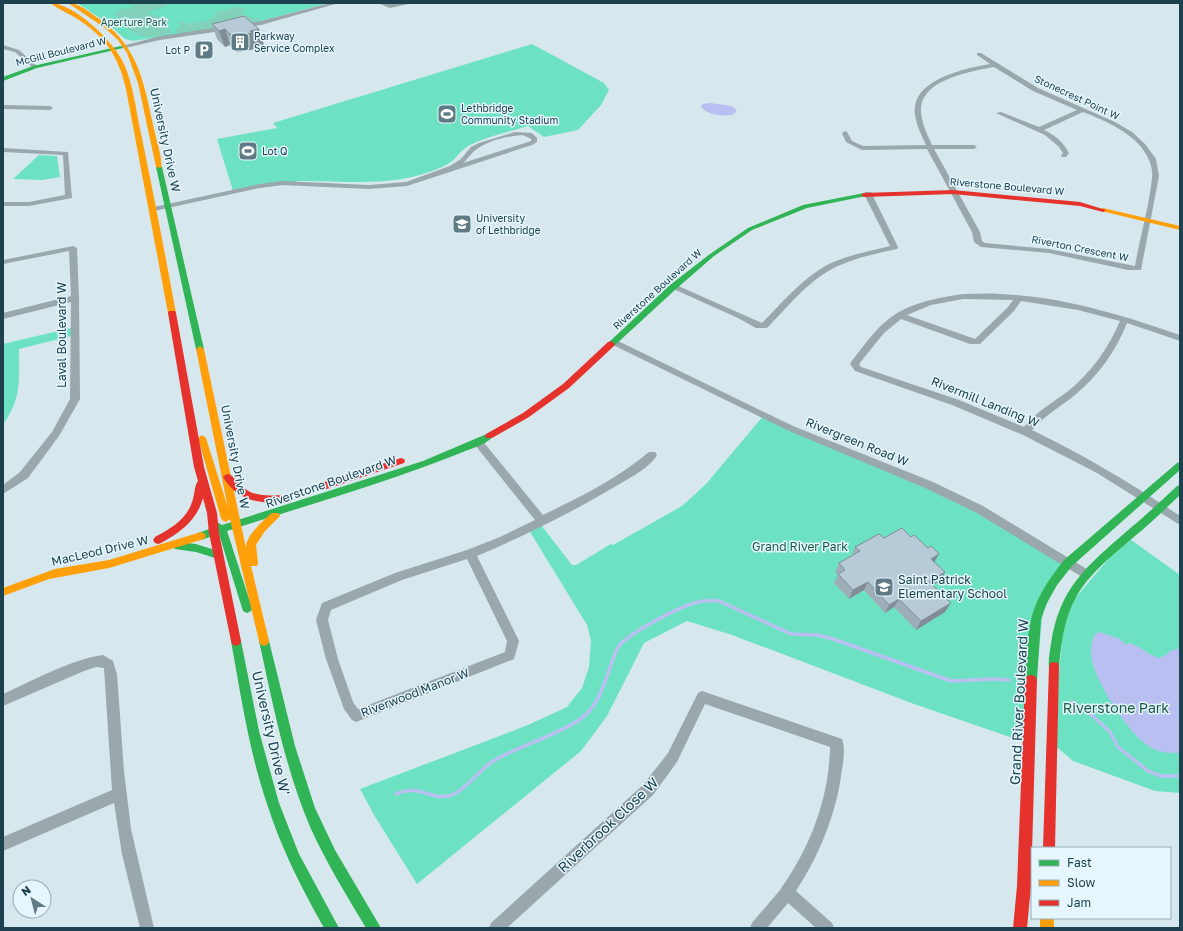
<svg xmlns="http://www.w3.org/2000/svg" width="1183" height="931" viewBox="0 0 1183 931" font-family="'Golos Text',sans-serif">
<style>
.green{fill:#6de2c3}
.forest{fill:#82d1ba}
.water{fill:#babff2}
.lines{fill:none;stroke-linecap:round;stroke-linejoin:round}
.stream{stroke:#babff2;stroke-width:3.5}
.street{fill:#9aa7ac;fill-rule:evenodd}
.fast{fill:#30b455;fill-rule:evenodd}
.slow{fill:#ff9f0a;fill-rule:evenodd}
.jam{fill:#e5322d;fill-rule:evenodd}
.wall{fill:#9daeb9}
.shaded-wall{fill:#808d96}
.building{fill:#b7cad7;stroke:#808d96}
.labels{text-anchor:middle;stroke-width:3;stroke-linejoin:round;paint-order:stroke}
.far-park-label{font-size:10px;fill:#195c43;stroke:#e6f6fd}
.far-poi-label{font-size:10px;fill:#1d414e;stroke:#e6f6fd;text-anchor:start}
.far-street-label{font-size:10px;fill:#1d414e;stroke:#e6f6fd}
.street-label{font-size:12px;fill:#1d414e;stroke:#e6f6fd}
.park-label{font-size:12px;fill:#195c43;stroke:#e6f6fd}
.poi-label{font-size:12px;fill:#1d414e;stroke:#e6f6fd;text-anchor:start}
.near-street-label{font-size:14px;fill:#1d414e;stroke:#e6f6fd}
.near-park-label{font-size:14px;fill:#195c43;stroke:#e6f6fd}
</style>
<rect width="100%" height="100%" fill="#d6e8ee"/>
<path class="green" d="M77 3H324L325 4 258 22 133 41 125 39 106 22Z
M532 44 604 83 609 90 601 105 578 130 544 137 528 126C509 132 488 136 470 145 458 151 457 161 442 167 393 189 347 180 295 181L297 183 233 191 217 139 277 128 273 123Z
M39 155 57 156 60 177 42 180 13 179Z
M75 327V335L19 349C19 378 22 399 3 424V344Z
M764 415 929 485 1068 563 1044 598 1030 744 914 704 732 635 687 621 644 643 607 716 581 751 417 884 374 815 360 789 468 748 528 725 567 707 582 688 589 667 591 641 587 625 527 527 538 521 572 565H576L611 544 613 545 682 506 706 484Z
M1127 537 1180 575V793L1155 791 1073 761 1052 743 1065 610Z"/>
<path class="forest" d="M146 3H166V5L162 8 148 12 149 14 169 19 167 24 171 30 169 33C142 41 132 37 115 14L122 8 130 9 133 5Z
M237 7 246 9 242 13 243 15 259 19 261 20 226 28 180 33 176 32 175 30 181 25 179 23 182 21H185L186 24 209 20 213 18 217 12Z"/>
<path class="water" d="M710 103 732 106 737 110 733 115C722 116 709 116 701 107L702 104Z
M1100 632 1120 639 1126 645 1129 643C1141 646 1147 655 1159 658L1168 654 1171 650 1180 649V753C1169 753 1160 753 1150 747 1130 736 1097 684 1092 661 1090 651 1091 643 1095 634Z"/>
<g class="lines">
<path class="stream" d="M1072 702 1093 716 1110 732 1118 747 1148 771 1161 776H1180
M396 794C421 783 431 802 452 795 467 789 478 771 492 762 519 745 552 738 579 720 603 704 606 673 617 649 624 635 679 607 695 603 703 600 711 600 719 601L791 634 818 635 833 639 951 681 995 679 1009 680"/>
<path class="street" d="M330 3H339L261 25 160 40 125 48 122 46 160 36 261 21Z
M378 3 390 4 413 3 390 8Z
M3 45 19 50 38 67 33 68 15 52 3 49Z
M977 53H981L1038 88 1115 122 1132 132 1145 144 1156 159 1159 176 1141 270H1128L1049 253 981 247 974 242 972 232 927 149 862 150 846 142 842 133 845 131 847 132 852 141 863 146 926 145C921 134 913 119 915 106 919 78 967 68 990 64L977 55ZM994 67 1033 91 1077 110 1039 127 1001 112 996 113 1045 135 1059 147 1063 153 1061 156 1062 157H1066L1069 153C1063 142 1055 135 1044 130L1083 112C1106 121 1139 135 1149 160 1151 164 1153 173 1152 178 1149 207 1140 237 1135 266L1049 249 985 243 982 241 980 232 934 149H974L977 147 974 145H932C927 134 920 120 921 107 924 79 972 71 994 67Z
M3 105 50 106 53 108 50 110 3 109Z
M515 132 532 133 537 138V142L532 145 407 186 369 189 282 185 260 188 154 211 150 209 154 207 260 184 282 181 369 185 406 182 450 166 461 159 471 147 479 143ZM523 135 531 139V141L463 163C468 159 471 153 477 149 490 140 508 136 523 135Z
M3 148 68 152 72 198 29 206H3V202H29L65 195 63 155 3 152Z
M865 192H871L872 194 898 247 897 249C874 254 850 259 830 270 805 284 787 308 767 328H756L738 318 669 287 673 285H676L762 323C783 302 803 277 831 263 849 255 870 251 890 246L864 194Z
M73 246 77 248 79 298 80 399 59 436 28 478 3 494V485L20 472 52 432 70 399 71 302 3 319V313L71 296 69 251 3 264V260Z
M963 294C975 294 987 293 999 294 1061 296 1122 315 1180 335V341L1127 323C1116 351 1098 376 1075 395 1060 407 1044 416 1032 430 1084 455 1132 484 1180 516V525L1097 473 1023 435 952 405 855 371 850 364 851 362C863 347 874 330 890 318 911 302 938 298 963 294ZM963 299 1013 300 1008 307 975 339 907 315 931 305ZM1021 301 1078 310 1120 321C1108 349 1091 373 1067 392 1052 403 1036 412 1024 427L959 400 861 367 859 364 884 333 901 319 970 344H980L1014 311Z
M614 339 793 426 933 482 983 506 1090 571 1092 574 1090 577 1086 579 1082 577 975 512 925 488 787 430 611 344 610 342 611 340Z
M478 438 481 439 543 515C580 497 617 479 649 452H655L657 455C650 468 628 479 616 486 571 513 524 536 477 556L519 641 514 659 356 722 352 720 344 709 326 659 316 620 322 603 395 573 467 550 500 537 535 520 475 445 473 442ZM467 559 507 641 505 652 358 709 353 702 338 659 328 620 331 610 402 580Z
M103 655 113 661 117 674 124 771 131 829 154 928H140L122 854 114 803 3 851V837L112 790 104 668 96 667 84 671 3 706V694C32 681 72 659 103 655Z
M702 691 842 739C845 747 844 759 842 769 837 812 820 854 796 891L832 923 834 928H816L788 903 767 928H750L752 923C761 912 771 901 780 890 810 848 829 799 830 747L705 704 677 762 653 795 507 928H489L491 923 643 785 668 753 698 693Z"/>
<path class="fast" d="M121 46 123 47V48L37 68 3 81V77L33 66Z
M159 165 162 167 204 349 200 352 196 349 156 167Z
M864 193 866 194V196L807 208 752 230 714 256 676 289 614 346 611 347 607 344 670 285 710 254 748 228 803 205Z
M489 433 492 434 493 436C487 445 469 449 458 454 383 484 304 506 227 531L252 608 251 611 247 613 243 611 242 608 219 534 201 540 198 539 196 536 198 533 212 528 210 525 212 522 215 521 222 525 423 461Z
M1180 462V470L1072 566 1057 585 1047 603 1041 619 1037 680 1035 684 1031 685 1027 684 1025 680C1027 662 1026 643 1030 625 1034 600 1049 579 1064 560L1177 463Z
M1180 485V495C1165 509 1151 523 1135 536 1113 555 1089 573 1075 599 1064 620 1061 644 1059 667L1058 671 1054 672 1050 671C1047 663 1050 652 1051 644 1059 588 1087 566 1127 531 1144 517 1160 502 1177 486Z
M178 542 196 544 221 552 223 555 221 558 218 559 196 552 175 549 173 546 175 543Z
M236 636 240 638 241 641 259 731 279 803 299 854 339 928H324C302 889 281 848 267 804 249 751 241 696 231 641L232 638Z
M264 636 268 638 269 641 295 746 315 808 335 850 381 928H366C347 896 327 864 311 829 285 769 273 704 259 641L260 638Z"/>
<path class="slow" d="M50 3C74 3 113 41 123 62 134 85 136 113 142 138 154 196 165 254 176 313L175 315H169L168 313 126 89C119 57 105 36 76 18 68 13 58 9 50 3Z
M68 3C77 3 85 9 92 14 139 44 143 80 154 129 156 139 163 159 161 168L156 167 138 83 127 53 118 40 105 28Z
M1103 208 1180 226V230L1101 211V209Z
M200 346 204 349 246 548C245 536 264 520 272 513H278L280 516 265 531 256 545 258 563 257 566H251L269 641 268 644 264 646 260 644 259 641 230 519 226 522 223 521 221 518 198 438 202 435 206 438 228 508 196 349Z
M201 532 204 533 206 536 204 539 109 568 49 579 3 596V588L55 569 109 560Z
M1040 918H1054V928H1040Z"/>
<path class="jam" d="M953 190 1080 202 1106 210 1103 212 1080 206 953 194 864 197 861 195 864 193Z
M169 311H175L176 313 204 467 217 513 219 533 241 641 240 644 236 646 232 644 231 641 209 533 207 513 203 498C197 520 181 532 161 543L158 544 155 543 153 540 155 537C170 529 187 519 192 502 195 495 194 486 198 481L194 467 168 313Z
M611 341 615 344 614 346 569 388 529 417 492 438H486L485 436 486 434 523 413 563 384 608 342Z
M401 458 404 459 405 461 404 463 327 489 324 488 322 485 324 482Z
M228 474C235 476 238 484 244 488 256 498 273 495 287 495L290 496 292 499 290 502C285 503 280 503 275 503 253 503 235 497 223 477L225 475Z
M1054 662 1058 663 1059 667 1055 848H1043L1049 667 1050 663Z
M1031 675 1035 676 1037 680 1031 886 1027 928H1013L1017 886 1025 680 1027 676Z"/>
</g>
<path class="wall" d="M212 24 259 29 264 45 256 47V49L237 52 230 45 225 47 217 39Z
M884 538 935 563 945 572 940 581 932 585 945 612 916 630 894 607 885 613 864 590 849 599 834 583 838 575 835 572 839 563 852 556V555L855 547Z"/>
<path class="shaded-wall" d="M225 29 230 45 225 47 219 31Z
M259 29 264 45 256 47V49L237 52 232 36Z
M939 554 934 563 931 559Z
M945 572 940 581 924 590 929 582Z
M868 582 864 590 849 599 853 590Z
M899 599 894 607 885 613 889 605Z
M951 603 945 612 916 630 921 621Z"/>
<path class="building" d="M244 16 259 29 250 31 252 33 232 36 225 29 219 31 212 24Z
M902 528 911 537 914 535 928 548 931 546 939 554 931 559 945 572 929 582 951 603 921 621 899 599 889 605 868 582 853 590 838 574 845 570 839 563 860 551 855 547 879 534 884 538Z"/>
<defs>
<symbol id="building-square" viewBox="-11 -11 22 22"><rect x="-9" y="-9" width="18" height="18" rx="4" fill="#5e7b86" stroke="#e6f6fd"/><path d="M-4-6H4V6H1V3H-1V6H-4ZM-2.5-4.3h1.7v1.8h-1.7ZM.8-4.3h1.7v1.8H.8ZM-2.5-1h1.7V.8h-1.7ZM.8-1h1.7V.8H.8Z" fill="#fff"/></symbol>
<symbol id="parking-square" viewBox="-11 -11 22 22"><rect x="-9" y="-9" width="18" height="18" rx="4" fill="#5e7b86" stroke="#e6f6fd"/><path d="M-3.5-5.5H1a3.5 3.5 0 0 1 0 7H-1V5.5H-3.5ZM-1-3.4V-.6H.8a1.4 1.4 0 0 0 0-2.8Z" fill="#fff"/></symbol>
<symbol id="stadium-square" viewBox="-11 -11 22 22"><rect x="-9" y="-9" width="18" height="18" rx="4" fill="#5e7b86" stroke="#e6f6fd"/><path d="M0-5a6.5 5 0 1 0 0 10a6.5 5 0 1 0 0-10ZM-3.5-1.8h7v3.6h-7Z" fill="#fff"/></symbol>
<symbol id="university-square" viewBox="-11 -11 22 22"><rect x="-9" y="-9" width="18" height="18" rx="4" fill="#5e7b86" stroke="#e6f6fd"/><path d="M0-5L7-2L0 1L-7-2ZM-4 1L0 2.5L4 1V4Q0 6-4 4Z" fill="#fff"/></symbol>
<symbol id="school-square" viewBox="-11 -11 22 22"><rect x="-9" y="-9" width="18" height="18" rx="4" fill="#5e7b86" stroke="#e6f6fd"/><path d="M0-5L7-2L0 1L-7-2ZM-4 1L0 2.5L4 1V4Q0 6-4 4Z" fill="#fff"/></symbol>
</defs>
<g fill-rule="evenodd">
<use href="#building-square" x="229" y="31" width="22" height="22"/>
<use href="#parking-square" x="193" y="39" width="22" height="22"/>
<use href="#stadium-square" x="436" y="103" width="22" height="22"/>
<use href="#stadium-square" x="237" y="140" width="22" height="22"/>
<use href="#university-square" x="451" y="213" width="22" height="22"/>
<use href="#school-square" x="873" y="576" width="22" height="22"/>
</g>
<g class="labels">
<g class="far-park-label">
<text x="134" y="26">Aperture Park</text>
</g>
<g class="far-poi-label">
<text x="254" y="40">Parkway<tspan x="254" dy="12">Service Complex</tspan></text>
<text x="190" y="54" text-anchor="end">Lot P</text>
<text x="461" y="112">Lethbridge<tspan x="461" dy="12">Community Stadium</tspan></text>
<text x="262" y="155">Lot Q</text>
<text x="476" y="222">University<tspan x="476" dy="12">of Lethbridge</tspan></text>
</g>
<g class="far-street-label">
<text transform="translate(61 51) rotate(-14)" y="4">McGill Boulevard W</text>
<text transform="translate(1077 97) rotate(25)" y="4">Stonecrest Point W</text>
<text transform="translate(1007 186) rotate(5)" y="4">Riverstone Boulevard W</text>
<text transform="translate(1080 248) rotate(11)" y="4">Riverton Crescent W</text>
<text transform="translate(657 289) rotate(-42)" y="4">Riverstone Boulevard W</text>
</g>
<g class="street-label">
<text transform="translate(165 140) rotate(78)" y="4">University Drive W</text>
<text transform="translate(62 335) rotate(-90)" y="4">Laval Boulevard W</text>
<text transform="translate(985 402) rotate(22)" y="4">Rivermill Landing W</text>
<text transform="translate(857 442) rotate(22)" y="4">Rivergreen Road W</text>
<text transform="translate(235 457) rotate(79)" y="4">University Drive W</text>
<text transform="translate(331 482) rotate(-19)" y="4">Riverstone Boulevard W</text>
<text transform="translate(100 551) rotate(-13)" y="4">MacLeod Drive W</text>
<text transform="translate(415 693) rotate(-21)" y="4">Riverwood Manor W</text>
</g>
<g class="park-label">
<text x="800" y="551">Grand River Park</text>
</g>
<g class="poi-label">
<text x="898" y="584">Saint Patrick<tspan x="898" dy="14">Elementary School</tspan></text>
</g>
<g class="near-street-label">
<text transform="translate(1019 702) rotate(-87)" y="5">Grand River Boulevard W</text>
<text transform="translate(271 733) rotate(77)" y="5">University Drive W'</text>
<text transform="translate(608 825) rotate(-43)" y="5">Riverbrook Close W</text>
</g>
<g class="near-park-label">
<text x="1116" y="713">Riverstone Park</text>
</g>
</g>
<rect width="1183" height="931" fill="none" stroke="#1d414e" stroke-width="8"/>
<rect x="1031" y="847" width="140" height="72" fill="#e6f6fd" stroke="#96aeb7"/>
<rect x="1039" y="860" width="20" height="6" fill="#30b455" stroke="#96aeb7"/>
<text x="1067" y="867" font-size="12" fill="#1d414e">Fast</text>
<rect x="1039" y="880" width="20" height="6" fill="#ff9f0a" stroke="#96aeb7"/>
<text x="1067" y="887" font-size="12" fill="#1d414e">Slow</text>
<rect x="1039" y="900" width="20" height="6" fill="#e5322d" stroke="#96aeb7"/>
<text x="1067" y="907" font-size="12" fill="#1d414e">Jam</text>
<g transform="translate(32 899) rotate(324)"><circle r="19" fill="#e6f6fd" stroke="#96aeb7"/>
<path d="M0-3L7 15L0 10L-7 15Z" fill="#5e7b86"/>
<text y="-6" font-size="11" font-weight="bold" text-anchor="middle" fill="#1d414e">N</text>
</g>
</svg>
